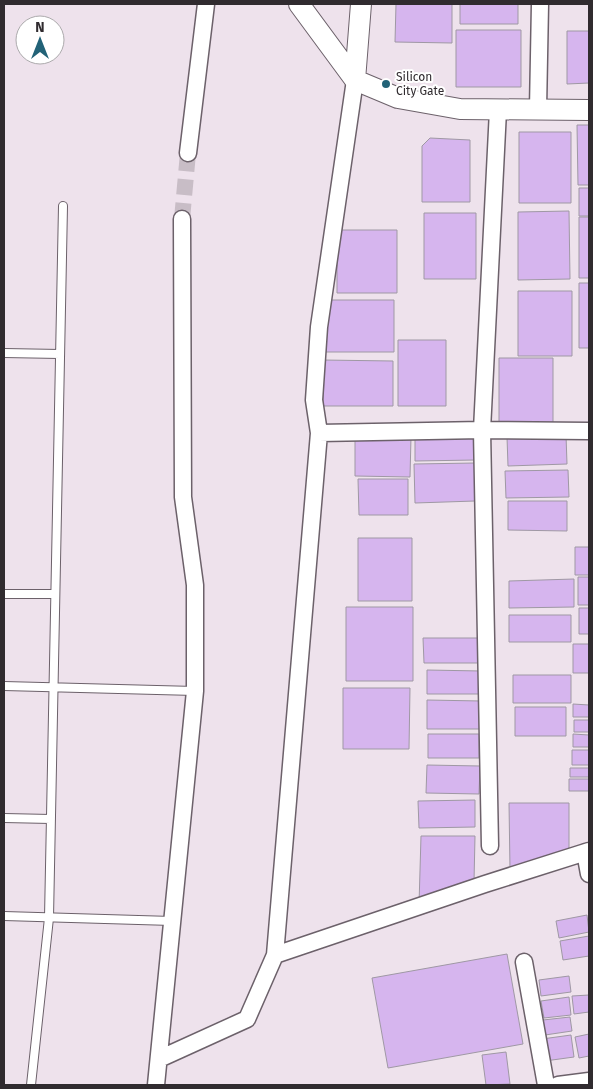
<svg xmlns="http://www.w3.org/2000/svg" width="593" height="1089" viewBox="0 0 593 1089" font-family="'Fira Sans',sans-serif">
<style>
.building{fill:#d6b5ee;stroke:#9f98a4}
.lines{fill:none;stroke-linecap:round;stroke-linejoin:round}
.minor-tunnel{stroke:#c8bdc6;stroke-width:16;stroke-dasharray:16 8;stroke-linecap:butt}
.service-casing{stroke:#6c616a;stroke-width:10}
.minor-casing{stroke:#6c616a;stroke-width:19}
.tertiary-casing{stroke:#6c616a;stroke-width:22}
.service{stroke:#fff;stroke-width:8}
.minor{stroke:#fff;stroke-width:16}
.tertiary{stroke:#fff;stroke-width:20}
.poi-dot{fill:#226277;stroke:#fff;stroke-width:2}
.labels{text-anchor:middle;stroke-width:4;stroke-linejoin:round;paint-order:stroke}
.poi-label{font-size:12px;fill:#302b2f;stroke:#fff;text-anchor:start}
</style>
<rect width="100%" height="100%" fill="#eee2ec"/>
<path class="building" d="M396 4H452V43L395 42Z
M460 4H518V24H460Z
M456 30H521V87H456Z
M567 31H589V83L567 84Z
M577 125H589V185H578Z
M519 132H571V203H519Z
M430 138 470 140V202H422V146Z
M579 188H589V216H579Z
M569 211 570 279 518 280V212Z
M424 213H476V279H424Z
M579 217H589V278H579Z
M337 230H397V293H337Z
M579 283H589V348H579Z
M518 291H572V356H518Z
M326 300H394V352H326Z
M398 340H446V406H398Z
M499 358H553V423H499Z
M323 360 393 361V406H323Z
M476 433V460L415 461V434Z
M566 435 567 464 508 466 507 437Z
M355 437H411L410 477 355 476Z
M475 463V501L415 503 414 464Z
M568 470 569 497 506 498 505 471Z
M358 479H408V515H359Z
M508 501H567V531L508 530Z
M358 538H412V601H358Z
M575 547H589V575H575Z
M578 577H589V605H578Z
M574 579V607L509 608V581Z
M346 607H413V681H346Z
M579 608H589V634H579Z
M509 615H571V642H509Z
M423 638H481V663H424Z
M573 644H589V673H573Z
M427 670 481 671V694H427Z
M513 675H571V703H513Z
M343 688H410L409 749H343Z
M427 700 481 701 480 729H427Z
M573 704 589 705V717H573Z
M515 707H566V736H515Z
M574 720H589V732H574Z
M428 734H479V758H428Z
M573 734 589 735V747H573Z
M572 750H589V765H572Z
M427 765 480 766 479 794 426 793Z
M570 768H589V777H570Z
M569 779H589V791H569Z
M475 800V827L419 828 418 801Z
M509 803H569V853L510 870Z
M421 836H475L474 882 419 905Z
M587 915 589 932 559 938 556 921Z
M589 936V956L563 960 560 941Z
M507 954 523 1044 388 1068 372 978Z
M569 976 571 992 541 996 539 980Z
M589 995V1012L574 1014 572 996Z
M569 997 571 1015 544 1018 541 1001Z
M570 1017 572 1031 545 1035 543 1020Z
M589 1034V1056L579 1058 575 1037Z
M571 1035 574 1057 545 1061 542 1039Z
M506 1052 510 1084 486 1085 482 1055Z"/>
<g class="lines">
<path class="minor-tunnel" d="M182 219 188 153"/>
<defs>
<path id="service" d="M4 353 60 354
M4 594H55
M4 686 195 691
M4 818 51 819
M4 916 172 921
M31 1085 49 918 63 206"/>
<path id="minor" d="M538 109 540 4
M188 153 206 4
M319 433 482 430 589 431
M490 846 482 430 498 110
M585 852 589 874
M275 955 485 884 589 851
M524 962 546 1085
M159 1059 247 1019 275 955 319 433 314 400 319 327 355 80
M156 1085 195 691V585L183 497 182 219
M558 1085 589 1081"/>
<path id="tertiary" d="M299 4 355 80 398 98 460 109 589 110
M355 80 361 4"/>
</defs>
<use href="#service" class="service-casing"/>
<use href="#minor" class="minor-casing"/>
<use href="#tertiary" class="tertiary-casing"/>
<use href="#service" class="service"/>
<use href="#minor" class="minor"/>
<use href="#tertiary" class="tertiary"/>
</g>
<circle class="poi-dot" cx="386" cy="84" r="5"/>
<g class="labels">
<g class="poi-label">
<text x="396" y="81">Silicon<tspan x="396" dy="14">City Gate</tspan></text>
</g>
</g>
<rect width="593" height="1089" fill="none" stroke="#302b2f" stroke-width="10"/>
<g transform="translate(40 40)"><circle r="24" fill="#ffffff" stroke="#acaaac"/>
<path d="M0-4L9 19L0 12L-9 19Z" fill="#226277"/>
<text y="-8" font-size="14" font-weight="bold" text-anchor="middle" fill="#302b2f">N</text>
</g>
</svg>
